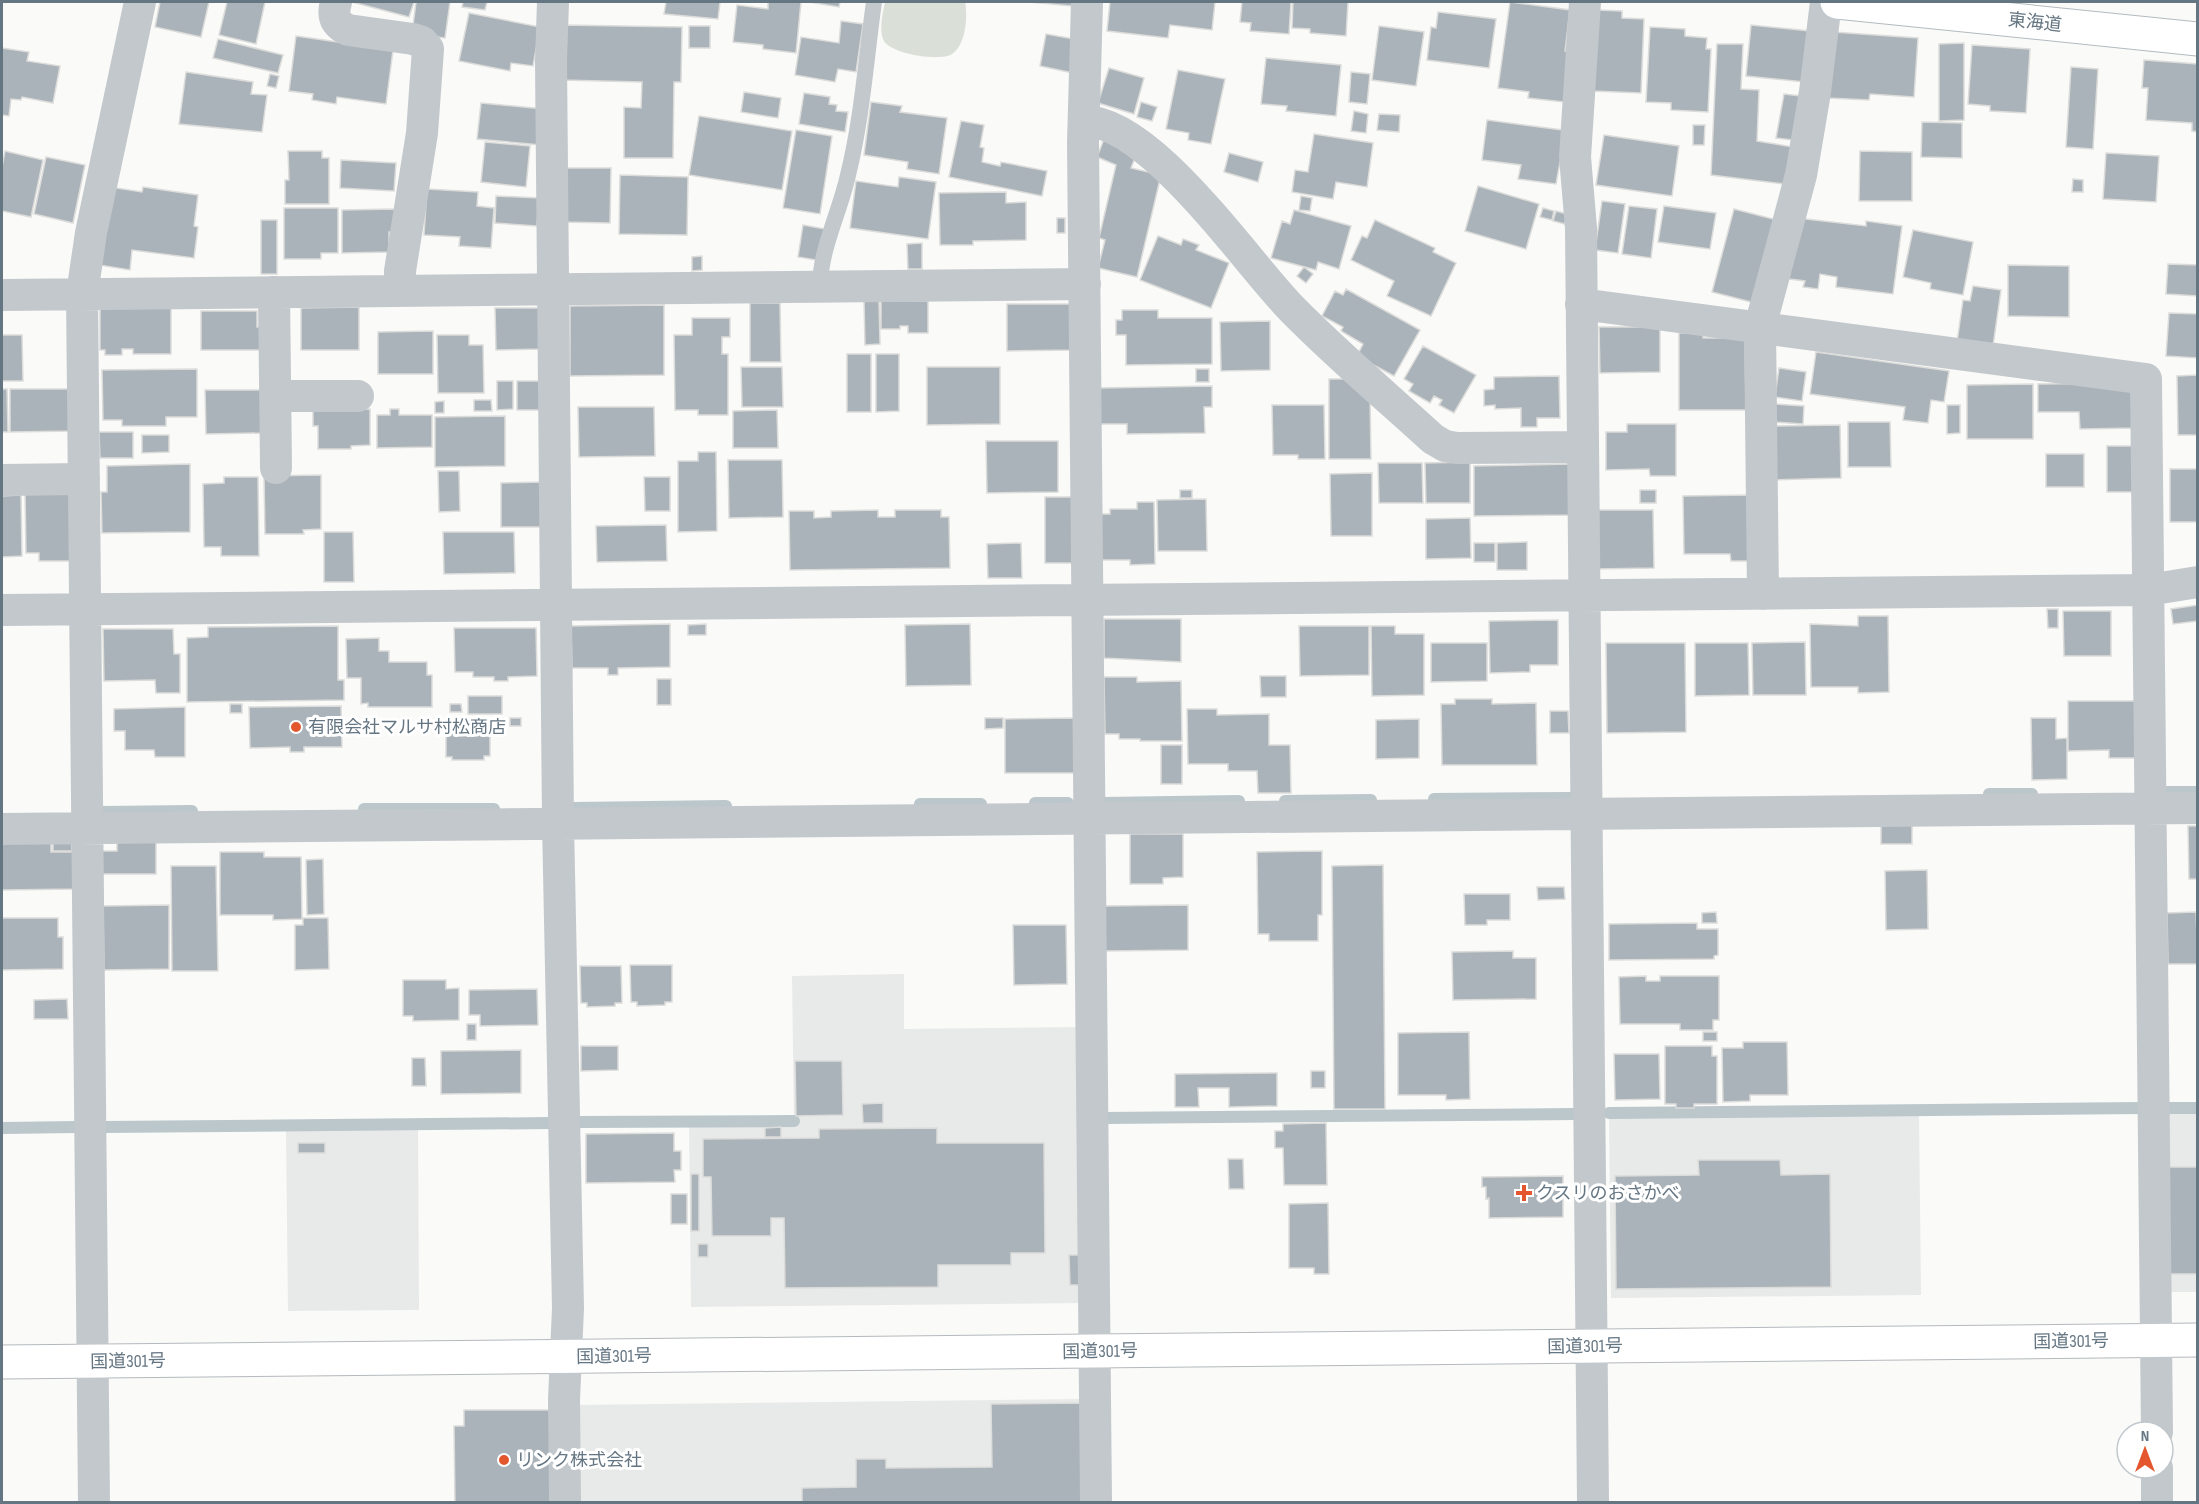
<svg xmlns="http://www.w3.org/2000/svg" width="2199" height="1504" viewBox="0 0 2199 1504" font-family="'Sofia Sans Condensed','Noto Sans JP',sans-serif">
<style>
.built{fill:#e8e9e9}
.green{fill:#dadfd7}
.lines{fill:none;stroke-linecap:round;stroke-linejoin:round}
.stream{stroke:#bbc7cb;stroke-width:12}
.building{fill:#aab3b9;stroke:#dcdcda;stroke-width:1.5}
.secondary-casing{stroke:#b3babf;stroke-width:35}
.trunk-casing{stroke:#b4b9bd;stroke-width:35}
.service{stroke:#c3c8cc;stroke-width:16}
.minor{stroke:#c3c8cc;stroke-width:32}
.secondary{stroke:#fff;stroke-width:33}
.trunk{stroke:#fff;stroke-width:33}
.poi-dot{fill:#e4572e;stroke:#fff;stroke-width:2}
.labels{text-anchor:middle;stroke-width:6;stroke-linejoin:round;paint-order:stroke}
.street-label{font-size:18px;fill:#657683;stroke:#fff}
.poi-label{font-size:18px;fill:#657683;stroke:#fff;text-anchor:start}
</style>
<rect width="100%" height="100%" fill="#fafaf8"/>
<path class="built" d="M904 974V1029L1080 1027 1083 1303 691 1307 689 1125 794 1124 792 976Z
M2197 1111V1292H2167L2165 1112Z
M1919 1114 1921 1295 1611 1298 1609 1117Z
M418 1127 419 1310 288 1311 286 1129Z
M1084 1399 1085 1502H576L575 1405Z"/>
<path class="green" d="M885 2H965C968 16 966 45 952 54 940 62 888 54 883 39 879 28 883 12 885 2Z"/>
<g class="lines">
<path class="stream" d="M2162 792H2198
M1989 794H2032
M1434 799 1572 798
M1285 801 1371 800
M1035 803H1068
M1104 803 1239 801
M920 804H981
M575 808 726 806
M364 809H494
M102 812 192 811
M2165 1108H2198
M1609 1113 2142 1108
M1104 1118 1575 1114
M579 1122 794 1121
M104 1127 550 1123
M2 1128 76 1127"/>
</g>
<path class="building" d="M160 2H209L201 37 155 27Z
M227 2H265L256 44 219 35Z
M352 2H414L409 17Z
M416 2H450L445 38 412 34Z
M463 2H487L485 10 462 7Z
M666 2H720L718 19 664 14Z
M768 2H801L796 53 763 49V45L733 42 737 5 768 9Z
M809 2H840L839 7Z
M1029 2H1072V6Z
M1110 2H1215L1212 30 1170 25 1168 38 1107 31Z
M1242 2H1291L1289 34 1250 31 1251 23 1240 22Z
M1293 2H1348L1346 36 1310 33V29L1292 28Z
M1510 2 1570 10 1565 51H1571L1564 102 1528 98 1529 92 1498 88Z
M1597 10 1622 11V18L1644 19 1641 93 1593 91Z
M1438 12 1496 19 1489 68 1427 60 1431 27 1436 28Z
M469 13 540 27 533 66 511 63 510 71 459 61Z
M841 21 863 24 856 72 838 69 835 82 795 75 801 37 839 43Z
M561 25 682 27 681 82H674L673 158H624V107L641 108 642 82 561 80Z
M1751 25 1810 31 1805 82 1746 76Z
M689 26H710V48H689Z
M1379 26 1424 32 1416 86 1372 80Z
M1650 27 1685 29V36L1707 38 1706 49H1711L1708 112 1671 110V103L1646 102Z
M1833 32 1918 38 1914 97 1870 94 1869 100 1828 98Z
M1046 34 1080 40 1073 73 1040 66Z
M296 36 393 50 386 104 337 97 336 104 312 100 313 94 289 91Z
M218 39 283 55 278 73 213 58Z
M1964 43V120L1939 121V44Z
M1717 44H1743L1741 89 1759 90 1757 141 1799 148 1793 185 1711 175Z
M1972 45 2030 49 2026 113 1990 111V106L1968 104Z
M2 48 29 52 27 61 60 66 53 103 22 97 21 100 11 99 9 116 2 115Z
M1266 58 1341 65 1336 116 1286 111 1287 106 1261 104Z
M2144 60 2198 64V132L2192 131V123L2146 120 2148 88H2142Z
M2071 67 2098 69 2093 149 2066 147Z
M1109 68 1144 78 1134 114 1098 103Z
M1178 70 1225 79 1211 144 1188 140 1189 133 1166 129Z
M186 72 253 82 251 94 267 95 262 132 179 124Z
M1351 72 1370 74 1367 104 1349 102Z
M270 74 279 76 276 88 267 86Z
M744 92 781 98 778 118 741 112Z
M804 93 830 97 829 104 837 105 836 111 848 112 845 132 799 124Z
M1784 94 1809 97 1801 141 1776 138Z
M871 102 902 106 900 112 947 118 939 174 907 169 908 162 864 155Z
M1141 102 1157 107 1152 121 1137 117Z
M481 103 544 109 541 145 477 139Z
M1354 111 1368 114 1366 133 1351 131Z
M1379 114 1400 115 1399 132 1377 130Z
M699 116 792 131 782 190 689 175Z
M1487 120 1570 131 1566 163 1560 162 1556 184 1518 179 1521 165 1482 160Z
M961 121 984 125 980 147 984 148 982 162 1000 166 1001 162 1047 171 1042 196 949 177Z
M1922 122 1962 123V158L1921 157Z
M1693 125H1705L1704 145H1693Z
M796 130 832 136 820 214 783 208Z
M1106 134 1137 153 1131 168 1161 175 1137 277 1098 268 1105 240 1099 238 1116 165 1097 157Z
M1314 134 1373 143 1367 187 1336 182 1333 199 1292 192 1295 170 1308 172Z
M1604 135 1679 146 1672 196 1596 185Z
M485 142 530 146 526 187 481 182Z
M5 151 43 160 31 217 2 211V167Z
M288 151H322V158H329V204H285V180H289Z
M1860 151 1912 152V201H1859Z
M1229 153 1263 162 1258 182 1224 172Z
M2106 153 2159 156 2156 202 2103 199Z
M46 157 85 165 73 223 34 214Z
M341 160 396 163 394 191 340 188Z
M564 168H611L610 223 563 222Z
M620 175 688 177 687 235 619 234Z
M899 177 936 182 928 239 850 228 856 181 898 187Z
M2073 179 2083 180V192H2072Z
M1478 186 1539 204 1526 249 1465 231Z
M110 187 142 192 143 187 198 195 194 226 198 227 194 258 132 250 130 270 99 265Z
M427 189 478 192 477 206 494 208 491 248 459 246 460 237 424 235Z
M1006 192V203L1026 202V240L973 241V245H940L939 193Z
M496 196 539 198 537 226 495 223Z
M1301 196 1312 198 1310 211 1299 210Z
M1602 201 1625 204 1618 253 1595 250Z
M1629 206 1657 209 1651 258 1622 254Z
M1664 206 1716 213 1710 249 1658 242Z
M284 208H338V253H321V259H284Z
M1543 208 1554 211 1552 220 1540 217Z
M395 209V232H389V252L342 253V210Z
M1734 209 1777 220 1755 303 1712 292Z
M1294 210 1351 226 1339 269 1318 262 1316 270 1271 258 1282 221 1290 224Z
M1556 211 1567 214 1565 224 1553 221Z
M1057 218H1065V233H1057Z
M1797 218 1866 226V221L1902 226 1893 294 1836 287 1837 277 1820 274 1818 289 1803 287 1805 281 1789 279Z
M261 220H277V274H261Z
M1375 220 1435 248 1433 252 1456 263 1431 316 1387 296 1394 281 1351 260 1362 236 1367 238Z
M803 225 825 229 816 260 798 257Z
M1913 230 1973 242 1963 295 1930 289 1931 283 1903 277Z
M1158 236 1181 245 1183 239 1199 245 1196 250 1229 263 1211 308 1140 280Z
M922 243V269H908L907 244Z
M702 256V270L692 271V257Z
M2168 264 2198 265V296L2166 294Z
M2008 265 2069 266V317L2008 316Z
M1304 267 1313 274 1306 283 1297 276Z
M1973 286 2001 290 1993 346 1957 342 1963 300 1970 301Z
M1346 289 1420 330 1394 376 1357 356 1363 344 1341 331 1343 327 1322 316 1335 291 1343 295Z
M864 301H879L880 344 865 345Z
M881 301H928V333H908V326H900V329H881Z
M750 303H780L781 362H750Z
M1007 304H1073L1074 350 1007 351Z
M664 305V375L570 376V306Z
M171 307V354H133V349H122V355H105V350H100V308Z
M359 307V350H301V308Z
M495 308H543V349L496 350Z
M1122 310H1158V318H1212V364L1126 365V335H1116V320H1122Z
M201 311H257V327H263V350H201Z
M2169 313 2198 314V358L2166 356Z
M692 318H730V337H722V354H728V415H698V410H675L674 335H692Z
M1270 321V370L1221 371 1220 322Z
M1599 327H1660V372L1600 373Z
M433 331V374H378V332Z
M1679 333H1703V338H1745L1746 410H1679Z
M2 335H22L23 381H2Z
M437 335H469V345H483L484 393H438Z
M1423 346 1476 375 1454 413 1439 405 1442 400 1434 396 1430 403 1409 391 1413 384 1404 379Z
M1816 352 1949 371 1944 402 1931 400 1928 423 1903 420 1905 407 1810 394Z
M847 354H871V412H847Z
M876 354H899V411L876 412Z
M741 367H782L783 407H742Z
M927 367H1000V424L927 425Z
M1779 368 1806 372 1802 401 1775 397Z
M197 369V417H166V426H122V420H103L102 370Z
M1196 369H1209V382H1196Z
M2198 375V435H2178L2177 376Z
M1559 376 1560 418H1537V427H1521V408L1495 409V405L1484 406V390L1494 389V377Z
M1329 379H1356L1370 396 1371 459H1329Z
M497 381H513V409L497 410Z
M517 381H546V410H517Z
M2134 383 2135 428 2080 429 2079 412H2038V384Z
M2033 384V439H1967V385Z
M1212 386V407H1204L1205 433 1127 434V424H1100V388Z
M2 389H7L8 432H2Z
M10 389H72V431L10 432Z
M205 390H261V433L206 434Z
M474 400H491L492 411H474Z
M444 401V413H435V402Z
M1775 404 1804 406 1803 424 1774 422Z
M1272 405H1324L1325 459H1298V455H1273Z
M1947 405H1960V433L1947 434Z
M578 407H654L655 456 579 457Z
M370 409V445L351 446V449H318V426H313V410Z
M390 409H399V415H432V447L377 448V415H390Z
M777 410 778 448H733V411Z
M505 416V466L435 467V417Z
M1848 422H1890L1891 467H1848Z
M1627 424H1676V476H1650L1649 469 1606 470V432H1627Z
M1840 425 1841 478 1773 480 1772 426Z
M99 432H133V458H100Z
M142 435H169V452L142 453Z
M986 441H1058V492L987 493Z
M2107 446H2136V492H2107Z
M698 452H716L717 531 678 532V461H698Z
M2046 454H2084V487H2046Z
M728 460H782L783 517 729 518Z
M1470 462V503H1426L1425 463Z
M1378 463H1422L1423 503H1379Z
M190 464V532L102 533 101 492H107V466Z
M1571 464 1572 515 1474 516V466Z
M2170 469H2198V522H2170Z
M438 471H459L460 511 439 512Z
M1372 473V536H1331L1330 474Z
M321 475V529L303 530 304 534H265L264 476Z
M224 477H258L259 556H221V547H204L203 484 224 483Z
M644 477H670V511H645Z
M544 482V527H501V483Z
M70 490V561H39V553H26L25 491Z
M1180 490H1192V498H1180Z
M1640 490H1656V503H1640Z
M21 495 22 556 2 557V496Z
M1750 495 1751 561H1731L1730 554H1684L1683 496Z
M1045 497H1075L1076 563H1045Z
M1206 499 1207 551H1158L1157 500Z
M1137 502H1154L1155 564 1130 565V560H1099V514H1110V509H1137Z
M878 510V517H895V510H941V517H949L950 568 790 570 789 511H814V518L831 517V511Z
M1595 510H1653L1654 568 1595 569Z
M1470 518 1471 558 1426 559V519Z
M666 525 667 561 597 562 596 526Z
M324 532H353L354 582H324Z
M443 532H514L515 573 444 574Z
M1527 542V570H1497V543Z
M1021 543 1022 578H988L987 544Z
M1474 543H1495V562H1474Z
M2198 605V621L2173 624 2171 609Z
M2047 609H2058V628H2048Z
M2063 611H2111V656H2064Z
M1858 616H1888L1889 692 1858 693V687H1811L1810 624 1858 626Z
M1104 619H1181V662L1104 658Z
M1558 620V665H1530V672L1490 673 1489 621Z
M670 624V667L618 668V675H608V668H572L571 626Z
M706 624V635H688V625Z
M970 624 971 685 906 686 905 625Z
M338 626V680H344V700L187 702V638L208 637V627Z
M1299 626H1369V675L1300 676Z
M1371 626H1395V634H1424V695L1372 696Z
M454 628H536L537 676 508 677V681H494V677H473V672H455Z
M103 629H173L174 654H180V693H156L155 680 104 681Z
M379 638V651H389V662H427V675H432V707H368V703L361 704V678H347L346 639Z
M1805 642 1806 695H1753L1752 643Z
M1431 643H1487V681L1431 682Z
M1606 643H1685L1686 732 1607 733Z
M1695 643H1748L1749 695 1695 696Z
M1260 676H1286V697H1261Z
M1104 677H1137V682L1181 681 1182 741H1140V739H1119V734H1105Z
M657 679H671V705H657Z
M468 696H502V714H468Z
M1455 699H1492V704L1536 703 1537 765H1442L1441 704H1455Z
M2068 701H2139L2140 758H2109V750L2068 751Z
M230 704H242V713H230Z
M450 704H461L462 712H450Z
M341 706 342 747H304V752H290V747L250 748 249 707Z
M185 707V757H155L154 750H125V731H114V709Z
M1187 709H1217V715L1269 714V745H1290L1291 793H1258L1257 771H1228V764H1188Z
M1550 711H1568L1569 733H1550Z
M510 718H521V726H510Z
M985 718H1003V728L985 729Z
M1075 718V773H1005V719Z
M2031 718H2056V739L2067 738V779L2032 780Z
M1419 719V758L1376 759V720Z
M490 721V756H484V760H452V757H446V722Z
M1161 745H1182V784H1161Z
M1912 821V844H1881V822Z
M2188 826H2198V879H2189Z
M1130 834H1183V877L1163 878V884H1130Z
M53 837H71L72 851H53Z
M156 840V874H102V851H117V841Z
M2 841H51V852H74V889L2 890Z
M1322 851V915H1318V941H1269V934H1258L1257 852Z
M220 852H264V857H301L302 919 273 920V915H220Z
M323 859 324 914 307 915 306 860Z
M1383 865 1385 1109H1334L1332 866Z
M171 866H216L218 971H172Z
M1927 870 1928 929 1886 930 1885 871Z
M1537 887H1564L1565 899 1538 900Z
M1464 894H1510V920H1487V925H1465Z
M169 905V969L104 970 103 906Z
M1188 905V950L1105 951V906Z
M1716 912 1717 923H1702V913Z
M2196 912 2198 964H2168L2167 913Z
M2 918H58V937H63V969L2 970Z
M303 918H328L329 969 295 970V925H303Z
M1697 923V929H1718V955L1714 956V959L1609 960V924Z
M1013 925H1066L1067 984 1014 985Z
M1513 951V958H1536V999L1453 1000 1452 952Z
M630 965H672V1002H665V1005L637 1006V1002H631Z
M580 966H621L622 1003H615V1006L587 1007V1003H581Z
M1646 976V981H1660V976H1719V1020H1713V1030H1680V1024H1620L1619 977Z
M403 980H446V989L459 988V1020L413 1021V1016H403Z
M537 989 538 1025 480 1026V1015H469V990Z
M67 999 68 1019H34V1000Z
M467 1024H476V1040H467Z
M1469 1032 1470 1099 1446 1100V1095H1398V1033Z
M1703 1032H1717V1041H1703Z
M1743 1042H1787L1788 1095H1750V1101L1723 1102 1722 1048H1743Z
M581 1046H618V1070L581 1071Z
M1665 1046H1712V1056H1717V1104H1694V1108H1676V1104H1665Z
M521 1050V1093L441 1094V1051Z
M1614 1054H1659L1660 1099 1615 1100Z
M412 1058H425L426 1086H412Z
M795 1061H842L843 1115 796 1116Z
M1311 1071H1325V1088H1311Z
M1277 1073V1106L1229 1107V1088H1198L1199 1107H1175V1074Z
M883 1103V1123H863L862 1104Z
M1326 1123 1327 1185H1284L1283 1148H1275V1131H1283V1124Z
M781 1127V1137H765V1128Z
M937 1128V1143H1044L1045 1253H1011V1265H938V1287L785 1288 784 1218H771V1236H712L711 1177H703V1139L819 1138V1129Z
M674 1133V1151H681V1170H674L675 1182 586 1183V1134Z
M298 1143H325V1153H298Z
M1228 1159H1243L1244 1189H1229Z
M1698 1160H1780L1781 1175 1830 1174 1831 1287 1616 1289 1615 1176 1699 1175Z
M2167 1167H2198V1274H2168Z
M691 1174H699V1231H691Z
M1563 1176V1217L1489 1218V1198L1486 1199V1187H1482V1177Z
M671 1194H687V1224H671Z
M1328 1203 1329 1274H1314V1268H1289V1204Z
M698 1244H708V1257H698Z
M1069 1255H1082L1083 1285H1070Z
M1082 1403 1083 1502H802V1488L856 1487V1459H886V1468L992 1467 991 1404Z
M464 1410H552L553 1502H455L454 1426H464Z"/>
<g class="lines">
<defs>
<path id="secondary" d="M1837 2 2198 39"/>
<path id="trunk" d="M2 1362 2198 1340"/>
</defs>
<use href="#secondary" class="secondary-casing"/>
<use href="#trunk" class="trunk-casing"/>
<path class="service" d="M820 287C820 249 840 212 848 175 862 119 866 59 874 2"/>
<path class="minor" d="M336 2C332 16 335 24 348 30L413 39 422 42 428 49 422 133 400 271V291
M553 2 551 61 558 823 568 1308 564 1400 565 1502
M1087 2 1083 143 1096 1502
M1585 2 1575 157 1581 228 1593 1502
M1084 121C1151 121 1246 262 1292 309 1337 355 1386 396 1433 439L1445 446 1457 448 1583 447
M274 292 276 468
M2 295 1085 284
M1581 304 2146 379 2157 1432
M275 396H358
M2 480 84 479
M1763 594 1760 327 1801 175 1815 92 1826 2
M2 610 2148 590 2198 582
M2 829 2198 808
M2157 1468V1502
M94 1502 82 294 91 233 140 2"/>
<use href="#secondary" class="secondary"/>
<use href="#trunk" class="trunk"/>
</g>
<g class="poi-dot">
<circle cx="296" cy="727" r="6"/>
<path d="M1521 1184h6v6h6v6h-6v6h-6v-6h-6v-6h6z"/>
<circle cx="504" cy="1460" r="6"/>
</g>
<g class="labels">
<g class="street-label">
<text transform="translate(2035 22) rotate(6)" y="6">東海道</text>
<text transform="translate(2071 1341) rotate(-1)" y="6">国道301号</text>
<text transform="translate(1585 1346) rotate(-1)" y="6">国道301号</text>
<text transform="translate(1100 1351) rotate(-1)" y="6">国道301号</text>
<text transform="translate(614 1356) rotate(-1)" y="6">国道301号</text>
<text transform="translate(128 1361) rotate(-1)" y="6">国道301号</text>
</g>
<g class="poi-label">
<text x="308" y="733">有限会社マルサ村松商店</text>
<text x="1536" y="1199">クスリのおさかべ</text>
<text x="516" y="1466">リンク株式会社</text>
</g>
</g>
<rect width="2199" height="1504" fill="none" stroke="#657683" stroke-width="6"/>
<g transform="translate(2145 1450)"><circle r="28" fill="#ffffff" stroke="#c1c8cd" stroke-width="1.5"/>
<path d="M0-4.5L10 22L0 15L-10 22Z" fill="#e4572e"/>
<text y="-9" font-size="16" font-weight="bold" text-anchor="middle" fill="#657683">N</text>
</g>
</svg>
